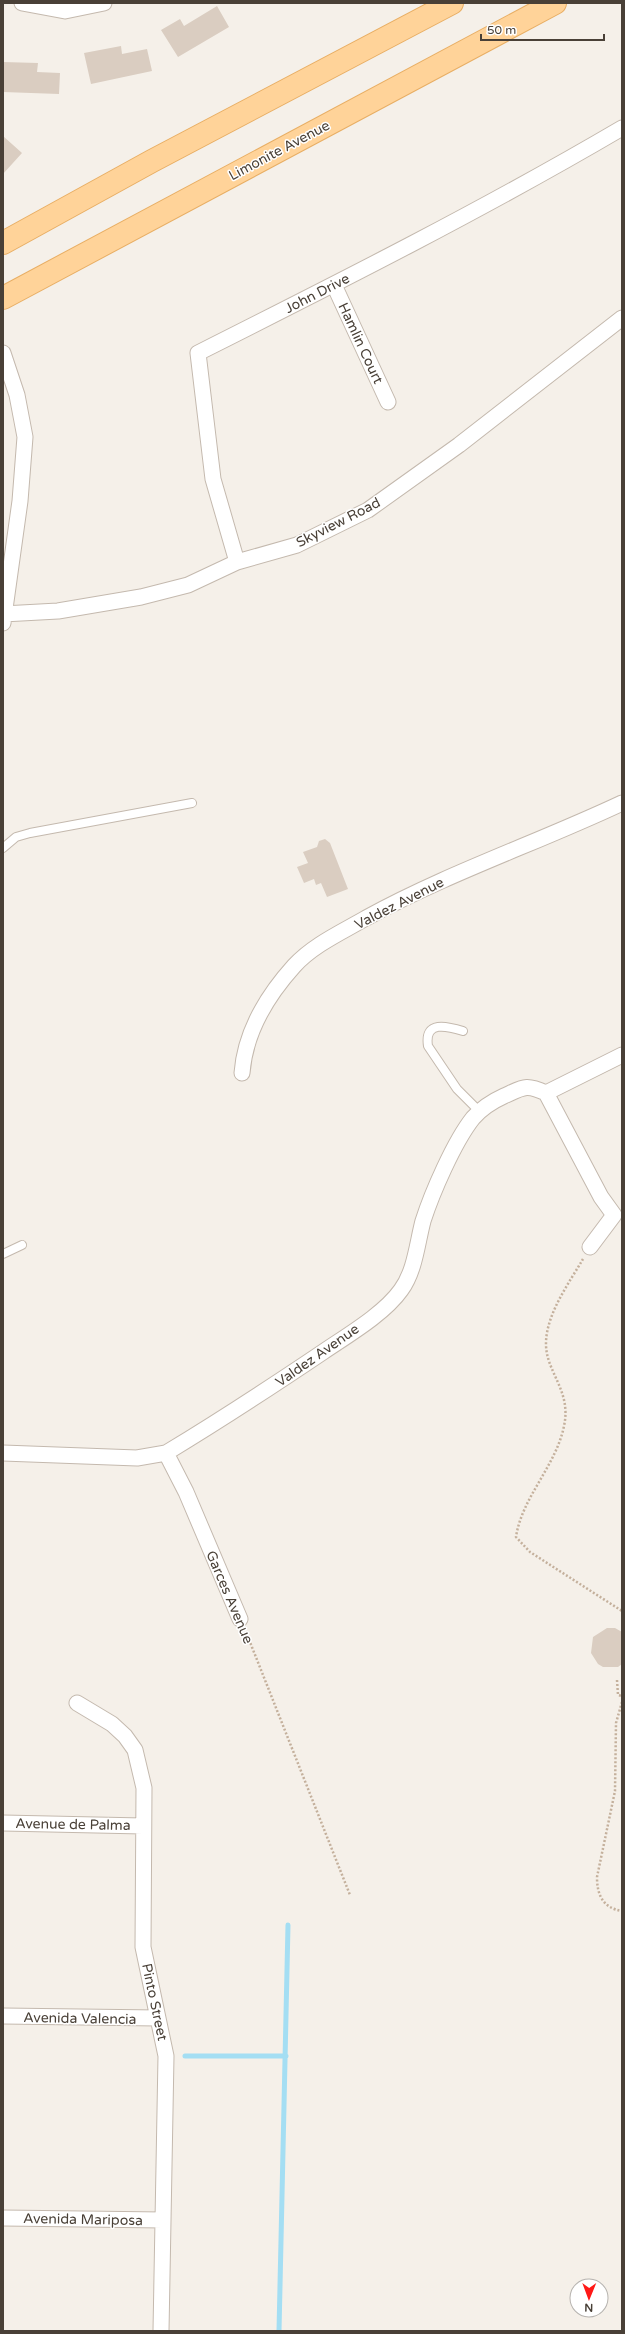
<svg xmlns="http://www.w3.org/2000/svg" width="625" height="2334" viewBox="0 0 625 2334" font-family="'Varela Round',sans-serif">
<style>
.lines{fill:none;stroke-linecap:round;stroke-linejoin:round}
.stream{stroke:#a4def3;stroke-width:5}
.building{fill:#dacdc1}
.service-casing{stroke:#c4b9ae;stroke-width:10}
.minor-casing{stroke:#c4b9ae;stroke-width:17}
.primary-casing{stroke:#e8ae64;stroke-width:24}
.path{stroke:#c4b09c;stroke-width:2.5;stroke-dasharray:2 2;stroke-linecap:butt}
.service{stroke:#fff;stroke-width:8}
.minor{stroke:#fff;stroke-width:15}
.primary{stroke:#ffd399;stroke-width:22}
.labels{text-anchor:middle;stroke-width:3;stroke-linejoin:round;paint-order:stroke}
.street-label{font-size:14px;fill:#494037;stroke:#fff}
</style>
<rect width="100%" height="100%" fill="#f5f0e9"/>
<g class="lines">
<path class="stream" d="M185 2056H286
M279 2331 288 1925"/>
</g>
<path class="building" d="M217 6 229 27 178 57 161 30 180 19 184 26Z
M121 46 122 54 147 49 152 71 91 84 84 53Z
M3 62 38 63 37 72 60 73 59 94 3 92Z
M3 136 22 153 3 174Z
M325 839 330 843 348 889 327 897 321 883 316 885 314 879 304 883 297 867 308 863 303 852 317 847 319 841Z
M607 1628H615L622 1632V1664L618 1667H603L598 1664 591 1653 593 1637Z"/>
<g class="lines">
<defs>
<path id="service" d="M3 848 16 837 30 833 192 803
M463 1031C447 1026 424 1020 428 1046L457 1089 480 1112
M3 1254 22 1245"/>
<path id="minor" d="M22 3 65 11 104 3
M334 285 388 402
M3 353 17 395 25 437 20 501 3 623
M237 562 213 479 198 353C341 281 484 209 622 128
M3 614 58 611 141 597 188 585 237 562 297 545 368 510 459 445 622 318
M242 1073C245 1033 267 996 294 966 313 945 342 932 366 918 448 873 537 843 622 803
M546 1093 622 1055
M3 1453 137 1458 166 1453 186 1492 240 1619
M166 1453C219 1421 271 1387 323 1352 348 1335 384 1314 401 1290 415 1271 417 1244 423 1221 432 1193 454 1142 473 1118 481 1109 493 1101 504 1096 524 1087 526 1084 546 1093L601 1197 614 1215 590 1247
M77 1703 112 1724 125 1736 135 1750 144 1788 143 1947 166 2056 161 2331
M3 1823 143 1826
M3 2016 158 2018
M3 2218 163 2220"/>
<path id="primary" d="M3 243 152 161 452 3
M3 298 555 3"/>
</defs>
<use href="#service" class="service-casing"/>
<use href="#minor" class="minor-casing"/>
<use href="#primary" class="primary-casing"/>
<path class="path" d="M583 1259C569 1283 547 1313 546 1342 545 1372 572 1390 564 1426 556 1466 522 1497 516 1537L530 1552 622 1611
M246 1632 350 1895
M617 1680 618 1695 622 1696
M622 1702 616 1723 615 1791 597 1877C597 1895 603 1908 622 1911"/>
<use href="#service" class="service"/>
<use href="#minor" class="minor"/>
<use href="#primary" class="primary"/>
</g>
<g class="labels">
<g class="street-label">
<text transform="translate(279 150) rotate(-28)" y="5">Limonite Avenue</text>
<text transform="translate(317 293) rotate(-27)" y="5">John Drive</text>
<text transform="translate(361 343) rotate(65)" y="5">Hamlin Court</text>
<text transform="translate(338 522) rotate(-27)" y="5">Skyview Road</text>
<text transform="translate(399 903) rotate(-27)" y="5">Valdez Avenue</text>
<text transform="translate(317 1355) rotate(-35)" y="5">Valdez Avenue</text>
<text transform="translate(230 1597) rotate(67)" y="5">Garces Avenue</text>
<text transform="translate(73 1824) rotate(1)" y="5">Avenue de Palma</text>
<text transform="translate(155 2002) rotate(78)" y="5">Pinto Street</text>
<text transform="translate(80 2018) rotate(1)" y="5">Avenida Valencia</text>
<text transform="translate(83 2219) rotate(1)" y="5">Avenida Mariposa</text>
</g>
</g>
<rect width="625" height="2334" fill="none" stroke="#494037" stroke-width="8"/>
<g transform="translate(589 2298) rotate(181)"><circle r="19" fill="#ffffff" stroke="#b6b3af"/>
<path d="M0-3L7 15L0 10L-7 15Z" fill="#ff1917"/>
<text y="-6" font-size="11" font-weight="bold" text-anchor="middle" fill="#494037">N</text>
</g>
<path d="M481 34v6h123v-6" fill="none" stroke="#494037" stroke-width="2"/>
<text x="487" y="34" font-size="12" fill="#494037" stroke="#ffffff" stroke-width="3" paint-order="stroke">50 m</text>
</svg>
